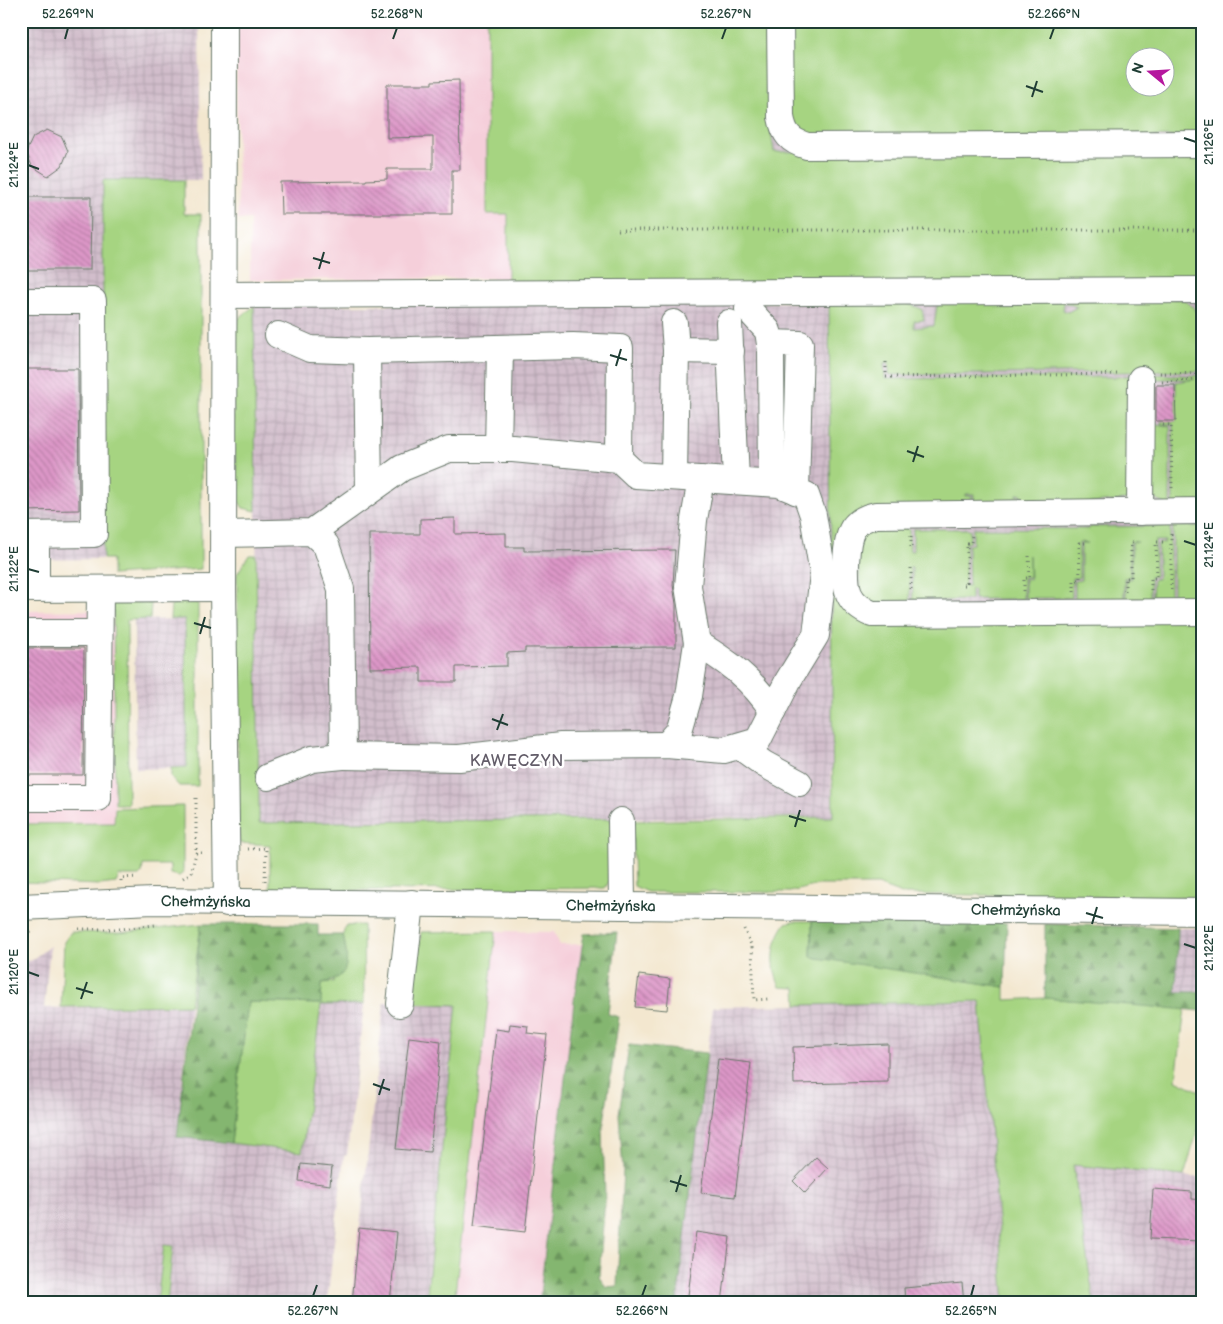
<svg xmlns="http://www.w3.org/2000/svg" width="1223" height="1324" viewBox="0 0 1223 1324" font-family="'Balsamiq Sans',sans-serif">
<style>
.built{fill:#f5cfda}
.industrial{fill:url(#industrial-grid);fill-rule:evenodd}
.grass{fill:#a6d481;stroke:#62885a;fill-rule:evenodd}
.forest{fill:url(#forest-firs);stroke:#527a52}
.building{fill:url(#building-back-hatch)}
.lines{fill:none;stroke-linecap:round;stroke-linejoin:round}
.minor-casing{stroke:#69786a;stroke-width:28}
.path{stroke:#69786a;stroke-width:3;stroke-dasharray:1 4;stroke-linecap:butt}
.minor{stroke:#fff;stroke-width:26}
.ticks{fill:none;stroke:#1f3d34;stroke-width:2}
.labels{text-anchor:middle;stroke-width:5;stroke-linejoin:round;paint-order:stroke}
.street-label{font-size:15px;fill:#1f3d34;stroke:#fff}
.neighbourhood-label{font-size:16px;letter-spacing:1px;fill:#625c68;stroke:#fff}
.neatline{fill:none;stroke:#1f3d34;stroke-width:2}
.ticks-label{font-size:12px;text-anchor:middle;fill:#1f3d34}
</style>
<defs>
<pattern id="industrial-grid" width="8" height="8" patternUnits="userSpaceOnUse" patternTransform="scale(1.25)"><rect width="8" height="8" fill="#d1bdcb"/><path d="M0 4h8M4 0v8" fill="none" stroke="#b3a3af"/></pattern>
<pattern id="forest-firs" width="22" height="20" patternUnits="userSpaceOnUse" patternTransform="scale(1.25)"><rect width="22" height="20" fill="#84b66f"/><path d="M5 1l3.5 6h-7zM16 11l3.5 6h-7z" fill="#6b955c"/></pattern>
<pattern id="building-back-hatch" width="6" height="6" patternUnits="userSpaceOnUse" patternTransform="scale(1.25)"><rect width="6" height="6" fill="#dd97c8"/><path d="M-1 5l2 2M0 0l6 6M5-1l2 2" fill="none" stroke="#b37ca3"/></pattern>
</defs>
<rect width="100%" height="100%" fill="#fff"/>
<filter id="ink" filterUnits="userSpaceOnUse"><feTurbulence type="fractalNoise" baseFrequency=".02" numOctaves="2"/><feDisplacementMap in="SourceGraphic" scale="10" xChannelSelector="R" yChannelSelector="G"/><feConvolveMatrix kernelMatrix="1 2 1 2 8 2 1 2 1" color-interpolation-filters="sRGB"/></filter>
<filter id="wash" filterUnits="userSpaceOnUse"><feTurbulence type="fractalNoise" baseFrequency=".0096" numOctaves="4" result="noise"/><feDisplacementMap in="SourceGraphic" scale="20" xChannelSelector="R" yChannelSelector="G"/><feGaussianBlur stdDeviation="1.12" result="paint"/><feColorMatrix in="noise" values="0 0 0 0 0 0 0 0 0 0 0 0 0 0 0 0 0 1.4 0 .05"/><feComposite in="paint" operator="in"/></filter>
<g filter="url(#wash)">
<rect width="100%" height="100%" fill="#f3e7cf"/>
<path class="built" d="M236 21H487V213H508V278L250 280V219L238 220Z
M113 610 115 823 21 824V611Z
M496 931 554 932 560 945 583 944 575 993 539 1303H454Z"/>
<path class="industrial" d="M21 21H199L201 180H103V559L21 560Z
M615 21H1202V769L831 772 833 817 259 823 254 306 829 302ZM1136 58H1166V88H1136Z
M185 619 187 768 136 769 134 620Z
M1178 928H1202V992H1176Z
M50 946 44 1008 190 1005 177 1137 302 1152 321 1004H364L347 1155 344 1156 327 1303H167L173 1246 164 1245 157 1303H21V960L30 961Z
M980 1001 1005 1303H677L713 1007Z
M384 1002 457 1004 426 1303H352Z
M1073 1165 1202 1178V1303H1094Z"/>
<path class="grass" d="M487 21H772L770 127 774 152 1202 149V281L508 288V214H487Z
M787 21H1202V136L811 140 790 127ZM1136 58H1166V88H1136Z
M103 180H184V214H201V569L112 575V559H103Z
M1182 299C1209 313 1202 344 1202 371L889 375V362L884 363 885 379 1116 377 1147 374 1202 376V508H1173V424H1161V421H1176V382L1195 379H1149L1128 500 1022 509V494H1017V496H1020V509H973L974 494H966V496H972L971 509 864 513 851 607 1202 616V898L902 894 877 885H818L790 892H647L634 886 632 821 833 817 829 302 906 303 922 309 924 320 914 321V328L934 326 937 306 947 300ZM1064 302 1077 307 1068 312 1063 310Z
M254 306 256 511 243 508 234 495 232 342 239 318Z
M1148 423 1170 426V507L1149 496Z
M905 526 906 529H909L910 551H913V529H970V542L966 543 965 586H969L968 545 973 544V528L1089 529 1090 527 1170 526V598H1152L1153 579H1158V544L1164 543 1165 541H1155V576L1150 577V599H1126V579H1131L1132 543 1138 542H1130V577L1124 578V599H1075V581L1081 580V543H1088L1079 542V578H1072V598H1025V579H1030L1029 555V577H1023V599H974V590L971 589V600L913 601 912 567H910V604L861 603 856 529Z
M1173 526H1202L1199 598H1173Z
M249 555H256L259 823 611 819V879L605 888 270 891V845L239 843 238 824 237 574Z
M182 599 198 603V786H179L171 777V768L187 767 185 619H170L171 606Z
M123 601 151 603 150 619 127 620 128 804H115L113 604Z
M183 806V873L179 876 170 874V865H143L142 873 139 876H119L116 883 100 885 21 882V824L114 823 115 808Z
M793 921H812L811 956 1005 987V1000L1045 998 1185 1009 1176 1080 1202 1092V1116L1184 1176 1073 1165 1094 1303H1005L980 1001 797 1005 796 988 780 987C770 965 772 942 786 923Z
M201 924 190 1005 61 1007 64 942 71 932 119 933Z
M363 925 364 1004 321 1005 302 1152 231 1143 248 1002 320 1004 322 983 333 982 346 951 343 935 345 926Z
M496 931 454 1303H426L457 1005 413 1003 421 932Z
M164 1245 173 1246 167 1303H157Z"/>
<path class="forest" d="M812 921 1007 923 1005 987 811 957Z
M201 924H318V935H343C348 960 352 978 322 983L321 1004 248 1002 231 1143 177 1137Z
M1045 924 1178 928 1176 992H1202V1011L1045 998Z
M617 932 608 1014 619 1017 603 1129 605 1199 599 1276 606 1287 617 1286 623 1170 619 1114 629 1045 707 1053 677 1303H539L575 993 584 934Z"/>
<g id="blocks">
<path class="building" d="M459 80 460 170H452V214H281L280 182 366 181V180L387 179V169H433V137L387 138V84H432V81Z
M47 130 62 137 68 151 62 166 48 176 32 166 26 152 33 137Z
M21 197H91L90 270H21Z
M21 369H78L79 510 21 511Z
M1156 385H1175L1176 421H1156Z
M455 518V534L506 533V547H524V551L675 550 673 585 676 604V647L525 648V652L507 653V666L456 667V682H421V667L370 668 369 534H420V519Z
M21 648H84L83 775H21Z
M639 975 670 979 667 1010 635 1007Z
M510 1024 528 1026 527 1033 547 1035 525 1232 474 1226 496 1029 509 1031Z
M409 1037 441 1041 430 1152 396 1149Z
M888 1044V1082L794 1084 793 1047Z
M718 1059 751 1063 735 1197 701 1193Z
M816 1157 828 1168 805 1193 793 1181Z
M301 1164 332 1167 330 1185 299 1181Z
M1153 1189 1192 1192V1199L1202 1200V1241L1150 1239Z
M359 1228 397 1232 390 1303H352Z
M696 1232 730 1237 722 1303H687Z
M962 1283 964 1303H905L904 1288Z"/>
</g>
</g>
<g filter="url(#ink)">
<use href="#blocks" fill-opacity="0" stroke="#69786a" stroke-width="1"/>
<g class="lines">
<defs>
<g id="minor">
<path d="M224 21 223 588 227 903"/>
<path d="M780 21 781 117C784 134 790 141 807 146L1202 144"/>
<path d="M225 295 1202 290"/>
<path d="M21 301H93L94 534 21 535"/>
<path d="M748 309 768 331 771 351 772 483"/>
<path d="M729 323 736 480"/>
<path d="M278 335 310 349 367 351 573 346 620 348 619 459"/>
<path d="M770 343 800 344 796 491"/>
<path d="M676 350 731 351"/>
<path d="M367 351 369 491"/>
<path d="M498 449 500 348"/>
<path d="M674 477 676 350 674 323"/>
<path d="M1202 511 876 515C867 517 858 521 853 528 845 541 844 581 849 594 854 605 862 610 872 614L1202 612"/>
<path d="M1140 512 1141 379"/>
<path d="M224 534 312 532 402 468 449 449H513L619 459 636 475 779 484 806 495 813 515 823 574 816 635 789 679 758 740 724 750 667 745 561 746 459 758 343 756 341 589 326 545 312 532"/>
<path d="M36 535V589"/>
<path d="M21 589 223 588"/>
<path d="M21 633H99"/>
<path d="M697 643C729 663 751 678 773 711"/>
<path d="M667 745 679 731 689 696 697 643 688 586 694 520 701 479"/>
<path d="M739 746 764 764 799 783"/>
<path d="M268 777 312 759 343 756"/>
<path d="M21 798H98L100 589"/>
<path d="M621 821 622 906"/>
<path id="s1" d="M21 907 153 901 1202 912"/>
<path d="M400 1004 411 903"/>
</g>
</defs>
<use href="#minor" class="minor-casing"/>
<path class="path" d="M618 230H1202
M886 362V377L1121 374
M1160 373 1202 374
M1162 382 1194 380
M1163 425H1171L1172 491
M1171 534V590
M911 536V550
M911 568V592
M964 585H967V543H971L972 535
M1151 590V578H1157L1156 542H1165
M1024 591V578H1030L1029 555
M1125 591V578H1131V543L1139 542
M1201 591 1202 578
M1074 592V580H1080L1079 543H1088
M196 798V853
M248 849 266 848 265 882
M183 878 191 873 196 853H205
M121 881V878L136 877
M79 929H121L155 925
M744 929 752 947 754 1000 768 999
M21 937 33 929"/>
<use href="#minor" class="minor"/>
</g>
</g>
<path class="ticks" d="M65 39 68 28M393 39 397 28M722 39 726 28M1050 39 1054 28M1026 86 1043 92M1032 97 1037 81M1184 138 1196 142M28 165 39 169M313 258 330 263M319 269 324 252M610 355 627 360M616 366 621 349M907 451 924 457M913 462 918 446M1184 541 1196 545M28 569 39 572M194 623 211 628M200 634 205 617M492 719 508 725M497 730 503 714M789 816 806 821M795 827 800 810M1086 913 1103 918M1092 924 1097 907M1184 944 1196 948M28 972 39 976M76 988 93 993M81 999 87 982M373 1084 390 1090M379 1095 384 1079M670 1181 687 1186M676 1192 681 1175M313 1296 317 1285M642 1296 646 1285M971 1296 974 1285"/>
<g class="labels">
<g class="street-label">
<text dy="5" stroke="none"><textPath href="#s1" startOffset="185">Chełmżyńska</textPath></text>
<text dy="5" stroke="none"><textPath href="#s1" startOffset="590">Chełmżyńska</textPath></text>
<text dy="5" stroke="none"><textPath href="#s1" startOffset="995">Chełmżyńska</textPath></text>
</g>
<g class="neighbourhood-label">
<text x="517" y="766">KAWĘCZYN</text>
</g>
</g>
<rect width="1223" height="1324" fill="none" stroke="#fff" stroke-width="55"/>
<g transform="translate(1150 72) rotate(288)"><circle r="24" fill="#ffffff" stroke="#a5b1ae"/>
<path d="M0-4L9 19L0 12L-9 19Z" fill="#b5179e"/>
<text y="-8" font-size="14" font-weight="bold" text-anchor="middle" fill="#1f3d34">N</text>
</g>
<rect x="28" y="28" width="1168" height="1268" class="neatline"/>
<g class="ticks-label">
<text x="68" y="18">52.269°N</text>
<text x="397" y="18">52.268°N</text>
<text x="726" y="18">52.267°N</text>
<text x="1054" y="18">52.266°N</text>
<text transform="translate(1209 142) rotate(-90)" y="4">21.126°E</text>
<text transform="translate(14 165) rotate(-90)" y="4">21.124°E</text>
<text transform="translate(1209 545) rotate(-90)" y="4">21.124°E</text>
<text transform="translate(14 569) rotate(-90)" y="4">21.122°E</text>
<text transform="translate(1209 948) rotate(-90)" y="4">21.122°E</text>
<text transform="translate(14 972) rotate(-90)" y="4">21.120°E</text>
<text x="313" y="1315">52.267°N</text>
<text x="642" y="1315">52.266°N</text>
<text x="971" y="1315">52.265°N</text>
</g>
</svg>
